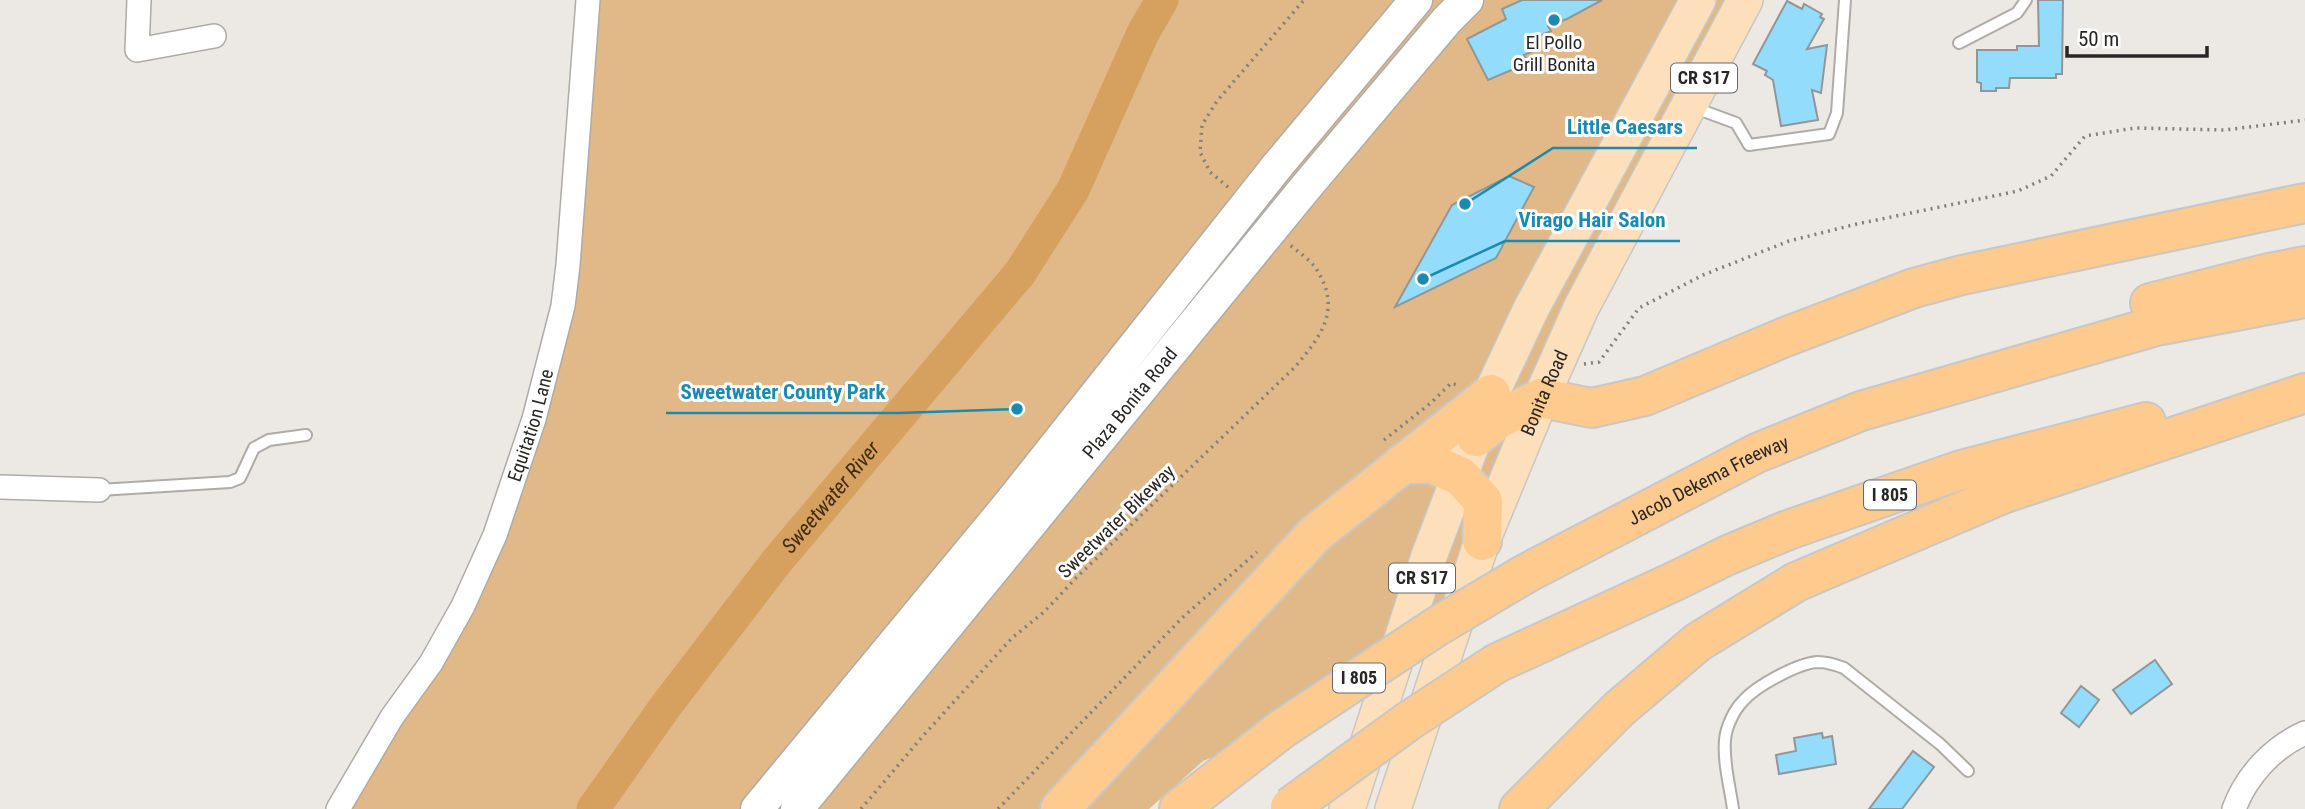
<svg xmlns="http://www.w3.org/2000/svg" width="2305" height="809" viewBox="0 0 2305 809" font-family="'Roboto Condensed',sans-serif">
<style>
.green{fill:#e1b887}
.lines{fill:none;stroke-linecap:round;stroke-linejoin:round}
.river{stroke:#d6a05e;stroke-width:33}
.building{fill:#93dcfb;stroke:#919799;stroke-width:2}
.lane-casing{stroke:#afaba6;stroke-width:14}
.street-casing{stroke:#afaba6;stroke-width:26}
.secondary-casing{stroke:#afaba6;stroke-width:35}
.primary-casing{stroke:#c7c7c6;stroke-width:38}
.highway-casing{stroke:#c7c7c6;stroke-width:42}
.path{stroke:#827f7c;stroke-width:3.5;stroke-dasharray:2 5;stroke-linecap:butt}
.lane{stroke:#fff;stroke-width:10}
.street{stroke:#fff;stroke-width:23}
.secondary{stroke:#fff;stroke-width:32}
.primary{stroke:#fedfbb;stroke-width:35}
.highway{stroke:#feca8d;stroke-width:38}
.highway-bridge-casing{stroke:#c7c7c6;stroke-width:42;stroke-linecap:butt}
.highway-bridge{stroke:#feca8d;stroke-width:38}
.poi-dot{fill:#1b8ab0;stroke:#fff;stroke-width:2.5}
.labels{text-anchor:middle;stroke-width:6;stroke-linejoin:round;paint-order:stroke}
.shield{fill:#fff;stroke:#696866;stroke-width:2}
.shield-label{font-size:18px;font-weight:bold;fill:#292725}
.poi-label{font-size:19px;fill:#292725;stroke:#fff}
.street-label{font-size:19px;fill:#292725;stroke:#fff}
.water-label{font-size:21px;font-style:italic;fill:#422c0f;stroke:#fff}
.leader{fill:none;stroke:#1b8ab0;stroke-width:2.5}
.callout-dot{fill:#1b8ab0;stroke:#fff;stroke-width:2.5}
.callout-label{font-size:21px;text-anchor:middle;font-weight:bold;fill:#1b8ab0;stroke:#fff;stroke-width:6;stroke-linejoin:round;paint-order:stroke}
</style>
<rect width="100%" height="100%" fill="#ece8e3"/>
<path class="green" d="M592 0H1728L1447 598 1381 641 1282 729 1203 761 1149 809H339L429 665 539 419Z"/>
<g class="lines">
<path class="river" id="s1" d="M593 809 665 707 777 561 1020 273 1073 190 1143 33 1162 0"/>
</g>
<path class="building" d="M1522 0H1602L1567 19 1548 26 1551 31 1537 37 1540 48 1524 55 1528 63 1488 80 1467 39 1506 19 1502 9Z
M2038 0H2063L2062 74H2056V78H2010L2009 88H1996V91H1981V83L1977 82V50H2017V46H2039Z
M1787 1 1802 9 1804 4 1822 14 1820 17 1824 19 1807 49 1827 45 1821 93 1812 90 1818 120 1781 126 1773 80 1765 75 1767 71 1753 64Z
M1509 176 1534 187 1496 258 1395 307 1452 205Z
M2155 660 2172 684 2131 714 2113 690Z
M2081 686 2099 700 2079 727 2061 713Z
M1822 733 1823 738 1832 736 1836 764 1779 774 1776 755 1796 751 1794 738Z
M1913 751 1934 767 1902 809H1869Z"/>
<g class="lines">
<defs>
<path id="lane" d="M1959 43 2017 13 2026 0
M1695 108 1736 123 1749 145 1829 134 1837 113 1845 0
M99 490 230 482 240 478 254 448 269 440 306 435
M1733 809C1730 787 1723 762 1725 740 1726 727 1734 710 1743 701 1756 686 1798 663 1818 662 1828 662 1836 665 1844 668L1940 744 1968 771"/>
<g id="street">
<path d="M139 0 137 50 214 36"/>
<path d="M0 487 99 490"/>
<path id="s2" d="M338 809 392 717 431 663 463 606 495 535 534 419 563 306 568 265 588 0"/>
<path d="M2234 809C2246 776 2273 747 2305 733"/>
</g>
<g id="secondary">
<path d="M757 809 1010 503 1278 165 1416 0"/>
<path id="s3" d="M797 809 1306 187 1447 20 1467 0"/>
</g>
<g id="primary">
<path d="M1347 809 1429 556 1491 394 1531 309 1698 0"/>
<path id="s4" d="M1393 809 1482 541 1541 398 1581 308 1745 0"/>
</g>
<g id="highway">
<path d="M2150 303 2269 273 2305 266"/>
<path d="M1476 437 1500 418 1541 398 1592 408 1645 396 1785 337 1914 288 1962 275 2305 203"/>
<path d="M1402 464H1432L1460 476 1483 501 1482 541"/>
<path id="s5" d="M1525 574 1757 453 1861 411 2156 326 2305 298"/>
<path d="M1497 663 1673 582 1728 555 1788 530 1961 470 2146 422"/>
<path d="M1060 809 1315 534 1491 394"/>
<path d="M1179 809 1282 729"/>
<path d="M1519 809 1619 709 1698 642 1796 582 2005 493 2305 393"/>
</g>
</defs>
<use href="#lane" class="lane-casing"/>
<use href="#street" class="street-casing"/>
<use href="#secondary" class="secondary-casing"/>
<use href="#primary" class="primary-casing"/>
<use href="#highway" class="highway-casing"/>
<path class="path" d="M1228 187 1210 172 1200 152 1202 125 1217 101 1304 0
M1584 364 1599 362 1639 308 1703 275 1789 241 1857 224 2018 191 2051 176 2085 136 2135 128 2225 130 2305 120
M1384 440 1432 402 1451 383 1457 385
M861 809 922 737 1012 638 1044 612 1076 578 1295 367C1321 336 1342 310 1317 270 1311 260 1298 252 1289 244
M998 809 1183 617 1257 552"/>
<use href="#lane" class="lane"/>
<use href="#street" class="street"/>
<use href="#secondary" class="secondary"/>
<use href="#primary" class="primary"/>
<use href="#highway" class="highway"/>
<defs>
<path id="highway-bridge" d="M1282 729 1436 627 1525 574
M1290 807 1410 720 1497 663"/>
</defs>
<use href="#highway-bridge" class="highway-bridge-casing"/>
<use href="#highway-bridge" class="highway-bridge"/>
</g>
<circle class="poi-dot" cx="1554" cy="20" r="7"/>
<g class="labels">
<g class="shield">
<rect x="1671" y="63.5" width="66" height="29" rx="5"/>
<rect x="1864" y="480.5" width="52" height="29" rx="5"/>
<rect x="1389" y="563.5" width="66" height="29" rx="5"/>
<rect x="1333" y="663.5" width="52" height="29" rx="5"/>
</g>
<g class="shield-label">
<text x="1704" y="84">CR S17</text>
<text x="1890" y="501">I 805</text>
<text x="1422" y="584">CR S17</text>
<text x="1359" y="684">I 805</text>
</g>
<g class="poi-label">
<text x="1554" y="49">El Pollo<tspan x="1554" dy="22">Grill Bonita</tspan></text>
</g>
<g class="street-label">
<text dy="7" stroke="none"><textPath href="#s4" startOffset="443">Bonita Road</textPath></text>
<text dy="7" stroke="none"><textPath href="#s3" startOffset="525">Plaza Bonita Road</textPath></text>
<text dy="7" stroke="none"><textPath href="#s2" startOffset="432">Equitation Lane</textPath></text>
<text dy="7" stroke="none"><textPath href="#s5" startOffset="206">Jacob Dekema Freeway</textPath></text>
<text transform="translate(1116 521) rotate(-44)" y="7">Sweetwater Bikeway</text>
</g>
<g class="water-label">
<text dy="7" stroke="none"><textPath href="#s1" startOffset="392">Sweetwater River</textPath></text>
</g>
</g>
<path class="leader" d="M1465 204L1553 148H1697M1423 279L1505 241H1680M1017 409L899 413H666"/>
<g class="callout-dot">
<circle cx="1465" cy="204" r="7"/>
<circle cx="1423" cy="279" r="7"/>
<circle cx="1017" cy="409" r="7"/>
</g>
<g class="callout-label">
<text x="1625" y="134">Little Caesars</text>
<text x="1592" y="227">Virago Hair Salon</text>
<text x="783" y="399">Sweetwater County Park</text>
</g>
<path d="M2067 46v10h140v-10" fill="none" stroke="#292725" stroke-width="3.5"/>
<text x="2078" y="46" font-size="21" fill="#292725" stroke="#ffffff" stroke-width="5" paint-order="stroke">50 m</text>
</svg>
